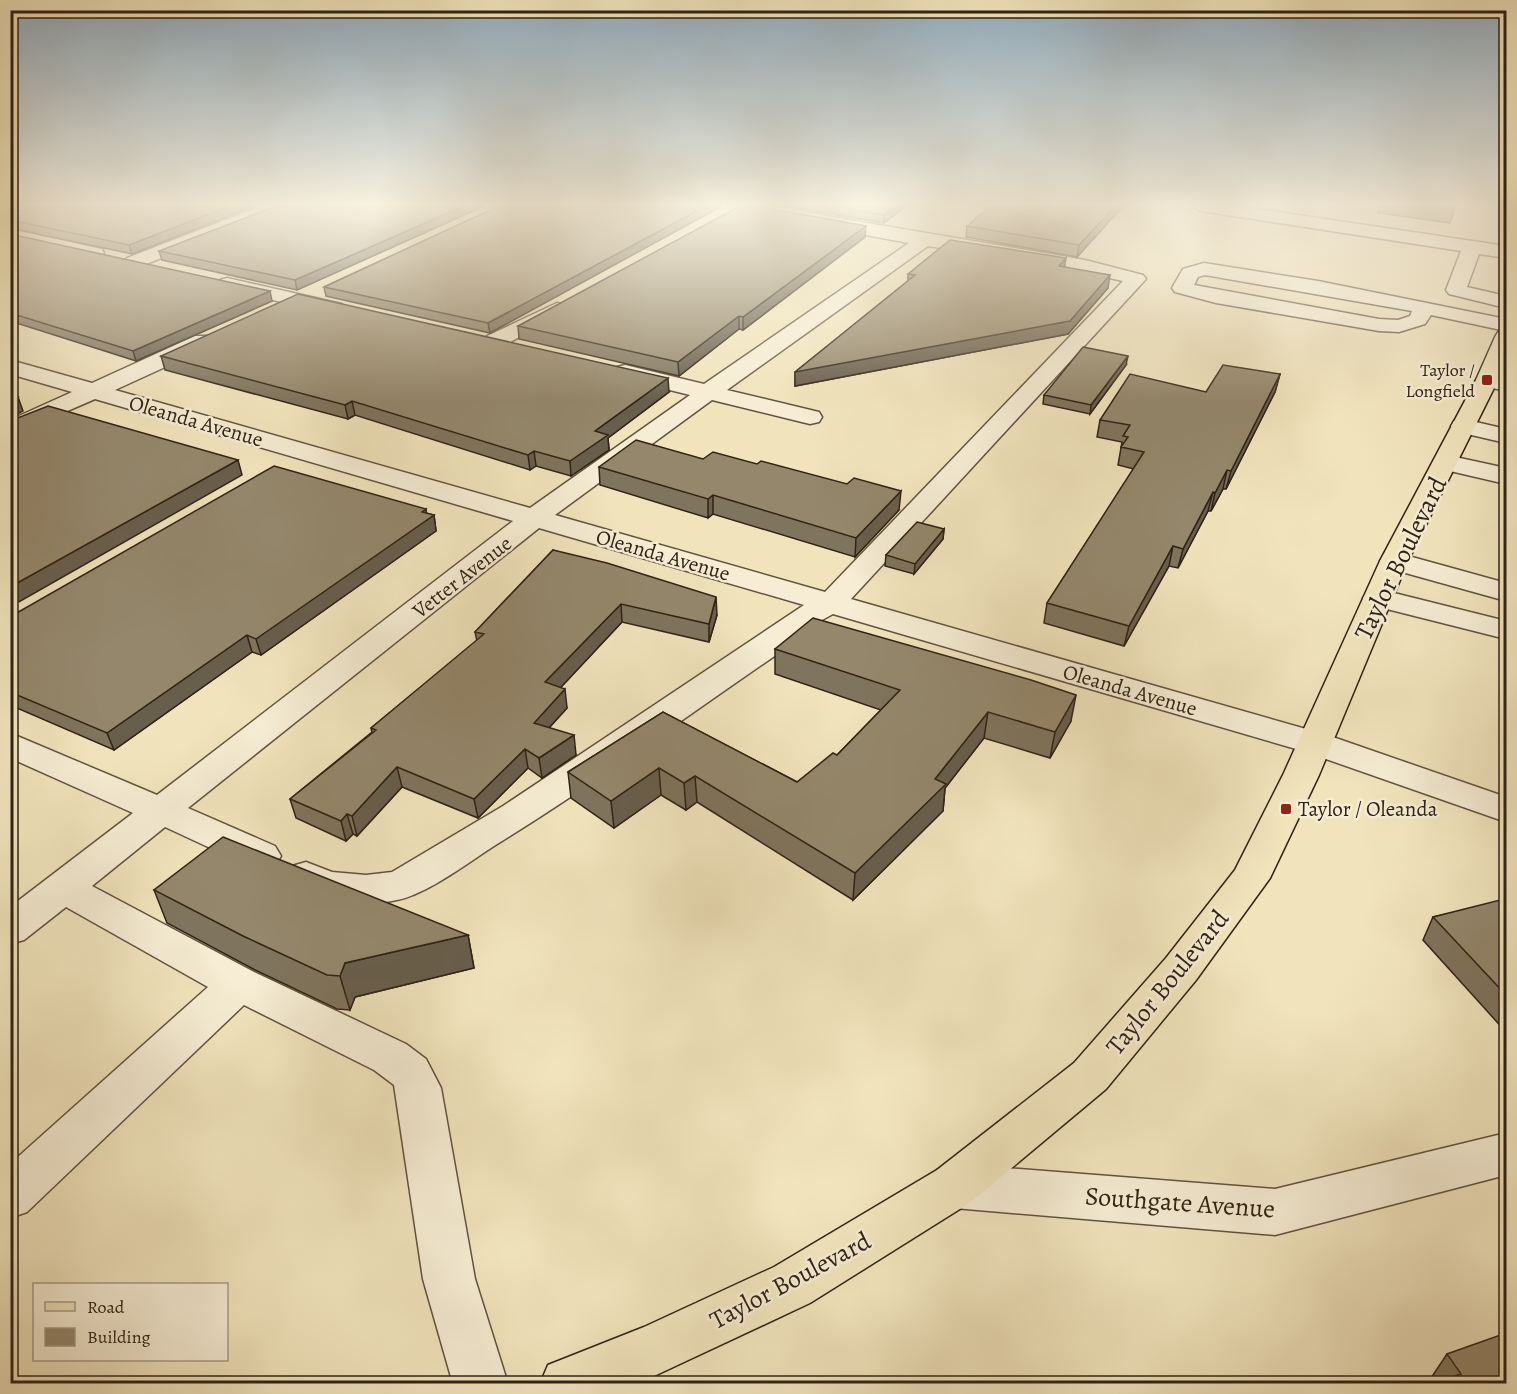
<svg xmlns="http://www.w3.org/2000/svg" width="1517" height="1394" viewBox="0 0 1517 1394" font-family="Alegreya,serif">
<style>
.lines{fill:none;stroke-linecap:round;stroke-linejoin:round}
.minor-casing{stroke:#60533e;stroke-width:3}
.major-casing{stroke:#2f2314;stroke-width:3}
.minor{fill:#f6edd4;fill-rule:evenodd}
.major{fill:#f1e4bd;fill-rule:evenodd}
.wall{fill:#7f745d;stroke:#2f2314;stroke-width:1.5}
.shaded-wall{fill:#685e4c;stroke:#2f2314;stroke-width:1.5}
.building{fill:#94876c;stroke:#2f2314;stroke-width:1.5}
.poi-dot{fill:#8f2418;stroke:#f6edd4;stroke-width:2}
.labels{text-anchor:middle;stroke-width:5;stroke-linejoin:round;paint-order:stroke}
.far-poi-label{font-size:18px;fill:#2f2314;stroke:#f6edd4;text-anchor:end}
.street-label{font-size:21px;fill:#2f2314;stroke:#f6edd4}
.poi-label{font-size:21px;fill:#2f2314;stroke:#f6edd4;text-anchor:start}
.near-street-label{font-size:26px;fill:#2f2314;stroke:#f6edd4}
</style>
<rect width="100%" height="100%" fill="#f1e4bd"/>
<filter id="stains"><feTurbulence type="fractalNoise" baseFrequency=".00333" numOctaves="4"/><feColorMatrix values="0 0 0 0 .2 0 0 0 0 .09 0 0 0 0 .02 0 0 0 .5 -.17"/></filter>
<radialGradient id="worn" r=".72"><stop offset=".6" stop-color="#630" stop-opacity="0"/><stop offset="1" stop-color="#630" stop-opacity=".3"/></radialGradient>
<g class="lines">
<defs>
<path id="minor" d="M261 206H286L284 210 141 266H127L124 262 127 258Z
M727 206H767L1085 260 1143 275 1146 279 851 599 1327 735 1506 797V822L1303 751 833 614 811 626 795 642C698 708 602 779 502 841 474 858 443 883 413 895 382 909 305 908 287 876L292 866 306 862 332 872 366 875 392 872 503 806 804 605 539 528 188 808 275 846 281 856 275 866 262 870 249 866 165 827 92 886 254 972 406 1044 426 1059 441 1088 475 1279 508 1384H453L423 1279 394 1085 374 1070 244 1005 27 1212 10 1218V1164L208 987 66 907 24 940 10 944V907L133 813 10 758V733L157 795 513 521 95 399 10 436V420L72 392 10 374V360L92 383 195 336H211L214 341 211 346 115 390 530 508 690 395 617 377 614 372 617 367 625 365 704 384 909 243 735 211ZM928 246 1060 267 1123 281 825 592 555 515 712 400 810 424 819 422 822 417 819 412 727 390Z
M1193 206H1238L1506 246V258L1479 254 1467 287 1506 296V308L1449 294 1446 290 1461 251 1201 211Z
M10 229 102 249 104 253 95 259 10 240Z
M1204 263 1318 281 1506 319V331L1431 315 1425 324 1399 332 1379 331 1216 303 1175 292 1172 288 1183 269ZM1205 275 1412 311 1410 316 1398 320 1379 319 1194 285 1198 277Z
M227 278 342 304 345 308 342 312 335 314 220 288 217 284 220 280Z
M557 303 564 305 567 309 564 313 503 346H487L484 341 487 336Z
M1487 373 1506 377V391L1479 385 1476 380 1479 375Z
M1463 419 1506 429V443L1454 431 1451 426 1454 421Z
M1446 455 1506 468V484L1437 468 1433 463 1437 458Z
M1394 552 1506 583V601L1384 567 1380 561 1384 555Z
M1378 589 1506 621V639L1367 604 1363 598 1367 592Z
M1506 1133V1175L1275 1235 954 1208 937 1202 930 1186 937 1170 954 1164 1275 1189Z"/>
<path id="major" d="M1506 331V361L1498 380 1408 561 1319 775 1270 878 1196 980 1106 1089 971 1202 810 1303 637 1384H540L548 1365 644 1327 774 1267 937 1170 1074 1063 1166 958 1235 870 1283 775 1380 561 1476 380 1495 337 1498 332Z"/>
</defs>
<use href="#minor" class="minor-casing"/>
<use href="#major" class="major-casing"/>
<use href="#minor" class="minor"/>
<use href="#major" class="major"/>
</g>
<path class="wall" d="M254 206 132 254 10 228V214Z
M484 206 297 290 162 260 159 251Z
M499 206 490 333 326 296 324 287Z
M783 206H906L884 223Z
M1123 206 1077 257 966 237 967 226Z
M1380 206H1456L1450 223 1378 213Z
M10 234 272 301 136 361 10 321Z
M865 237 743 330 739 329 679 376 519 339 518 326Z
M1065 267 1108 288 1068 334 795 386V372L908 281V274Z
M161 356 669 392 608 438 609 450 571 476 536 466 530 470 355 415 348 419 165 370Z
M1126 365 1090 414 1043 404 1044 395Z
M1280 374 1275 392 1226 489H1223L1211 511H1208L1178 568 1169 566 1124 646 1044 623 1047 603 1134 469 1118 465 1122 442 1097 437 1100 420Z
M703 459 899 510 855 557 713 514 708 518 600 485 599 467Z
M426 509V513L434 515 436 531 261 655 252 652 114 750 10 705V616Z
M944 529 943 539 914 574 885 566 886 555Z
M553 550 717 615 709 642 622 622 561 687 567 708 549 728 576 755 542 778 528 768 478 818 402 787 357 836 353 834 346 841 296 818 290 799 372 732 371 728 477 641 475 632Z
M775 649 1071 721 1050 758 984 738 945 788 943 811 853 900 697 802 686 810 661 795 614 828 571 798 568 772 663 712 797 782 837 755 881 710 775 674Z
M154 890 468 935 474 968 355 997 350 1010 337 1009 255 970 167 923Z
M1506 902V1032L1423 940 1433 917Z
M1447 1354 1506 1383H1431L1429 1381Z"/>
<path class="shaded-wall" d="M230 206H254L132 254 129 245Z
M464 206H484L297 290 295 280Z
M706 206H722L490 333 488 323Z
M896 206H906L884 223V215Z
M1115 206H1123L1077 257 1079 245Z
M866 226 865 237 743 330V317Z
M1066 258 1064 270 1059 266Z
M1110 275 1108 288 1068 334 795 386V372Z
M270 291 272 301 136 361 133 351Z
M739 316V329L679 376 678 362Z
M1128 356 1126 365 1090 414 1091 405Z
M1280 374 1275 392 1226 489 1231 471Z
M668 378 669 392 608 438 609 450 571 476 570 461 595 431Z
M18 397 23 411 10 418V401Z
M352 401 355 415 348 419 345 405Z
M534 451 536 466 530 470 528 455Z
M238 460 242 475 10 607V587Z
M1227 470 1223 489 1211 511 1215 493Z
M901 491 899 510 855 557 856 538Z
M1213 492 1208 511 1178 568 1183 549Z
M713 495V514L708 518V499Z
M426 509 427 520 434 515 436 531 261 655 256 639Z
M944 529 943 539 914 574 915 564Z
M1173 546 1169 566 1124 646 1129 626Z
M716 597 717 615 709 642V624Z
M621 604 622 622 548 701 545 682Z
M247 635 252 652 114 750 107 733Z
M565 689 567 708 536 742 534 723Z
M1076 695 1071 721 1050 758 1055 732Z
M988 712 984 738 945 788 943 811 853 900 855 873 935 779Z
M574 735 576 755 542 778 539 758Z
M525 749 528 768 478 818 474 799Z
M397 767 402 787 357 836 352 816Z
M659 768 661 795 614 828 611 801Z
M695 776 697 802 686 810 684 783Z
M347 814 353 834 346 841 341 821Z
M468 935 474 968 355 997 350 1010 340 976 345 963Z"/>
<path class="building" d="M36 206H230L129 245 10 220V214Z
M276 206H464L295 280 159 251Z
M499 206H706L488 323 324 287Z
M740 206H757L866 226 743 317 739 316 678 362 518 326Z
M833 206H896L884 215Z
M991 206H1115L1079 245 967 226Z
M1427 206H1456L1454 210Z
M10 234 270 291 133 351 10 313Z
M950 240 1066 258 1059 266 1110 275 1070 321 795 372 915 275 908 274Z
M298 294 668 378 595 431 608 435 570 461 534 451 528 455 352 401 345 405 161 356Z
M1083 347 1128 356 1091 405 1044 395Z
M1223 365 1280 374 1231 471 1227 470 1215 493 1213 492 1183 549 1173 546 1129 626 1047 603 1144 452 1121 447 1128 437 1123 436 1130 425 1100 420 1130 374 1206 392Z
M10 395 18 397 10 401Z
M48 406 238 460 10 587V447H12L10 446V421Z
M636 440 703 459 713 452 757 464 761 461 847 484 854 478 901 491 856 538 713 495 708 499 599 467Z
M274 466 426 509 422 512 434 515 256 639 247 635 107 733 10 692V638L14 635 10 634V616L15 614Z
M917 522 944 529 915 564 886 555Z
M553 550 607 563 716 597 709 624 621 604 545 682 565 689 534 723 574 735 539 758 525 749 474 799 397 767 352 816 347 814 341 821 290 799 376 730 371 728 484 634 475 632Z
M813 618 1031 680 1076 695 1055 732 988 712 935 779 946 784 855 873 695 776 684 783 659 768 611 801 568 772 663 712 797 782 833 753 837 755 900 690 775 649Z
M223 837 468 935 345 963 340 976 327 975 243 936 154 890Z
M1504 899 1506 902V995L1433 917Z
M1506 1333V1383H1433L1461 1374 1447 1354Z"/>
<linearGradient id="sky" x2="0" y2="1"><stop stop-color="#91adc0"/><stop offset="0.51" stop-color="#f9f3e1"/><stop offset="1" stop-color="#f9f3e1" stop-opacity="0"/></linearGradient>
<rect width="1517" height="401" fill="url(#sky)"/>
<g class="poi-dot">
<rect x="1481" y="374" width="12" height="12" rx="3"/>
<rect x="1280" y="803" width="12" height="12" rx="3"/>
</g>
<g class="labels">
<g class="far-poi-label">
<text x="1475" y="376">Taylor /<tspan x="1475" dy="21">Longfield</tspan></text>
</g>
<g class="street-label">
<text transform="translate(196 421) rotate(16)" y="7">Oleanda Avenue</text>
<text transform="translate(663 555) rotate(16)" y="7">Oleanda Avenue</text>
<text transform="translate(462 577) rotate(-38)" y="7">Vetter Avenue</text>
<text transform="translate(1130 690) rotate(16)" y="7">Oleanda Avenue</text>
</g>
<g class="poi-label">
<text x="1298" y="816">Taylor / Oleanda</text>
</g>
<g class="near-street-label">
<text transform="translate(1400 558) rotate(-64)" y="9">Taylor Boulevard</text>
<text transform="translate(1167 982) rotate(-51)" y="9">Taylor Boulevard</text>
<text transform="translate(1180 1202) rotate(4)" y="9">Southgate Avenue</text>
<text transform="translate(790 1280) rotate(-28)" y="9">Taylor Boulevard</text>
</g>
</g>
<rect width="1517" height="1394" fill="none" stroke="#f1e4bd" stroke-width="36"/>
<rect x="12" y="12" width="1493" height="1370" fill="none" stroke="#2f2314" stroke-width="3"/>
<rect x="18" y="18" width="1481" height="1358" fill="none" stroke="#2f2314" stroke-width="1.5"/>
<rect x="33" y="1283" width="195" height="78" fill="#f6edd4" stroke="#a69c87" stroke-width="1.5"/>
<rect x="45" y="1302" width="30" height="9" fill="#f1e4bd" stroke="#a69c87" stroke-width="1.5"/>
<text x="87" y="1313" font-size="18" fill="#2f2314">Road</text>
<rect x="45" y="1328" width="30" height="18" fill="#94876c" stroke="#a69c87" stroke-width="1.5"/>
<text x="87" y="1343" font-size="18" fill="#2f2314">Building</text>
<rect width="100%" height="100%" filter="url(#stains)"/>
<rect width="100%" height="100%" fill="url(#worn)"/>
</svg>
